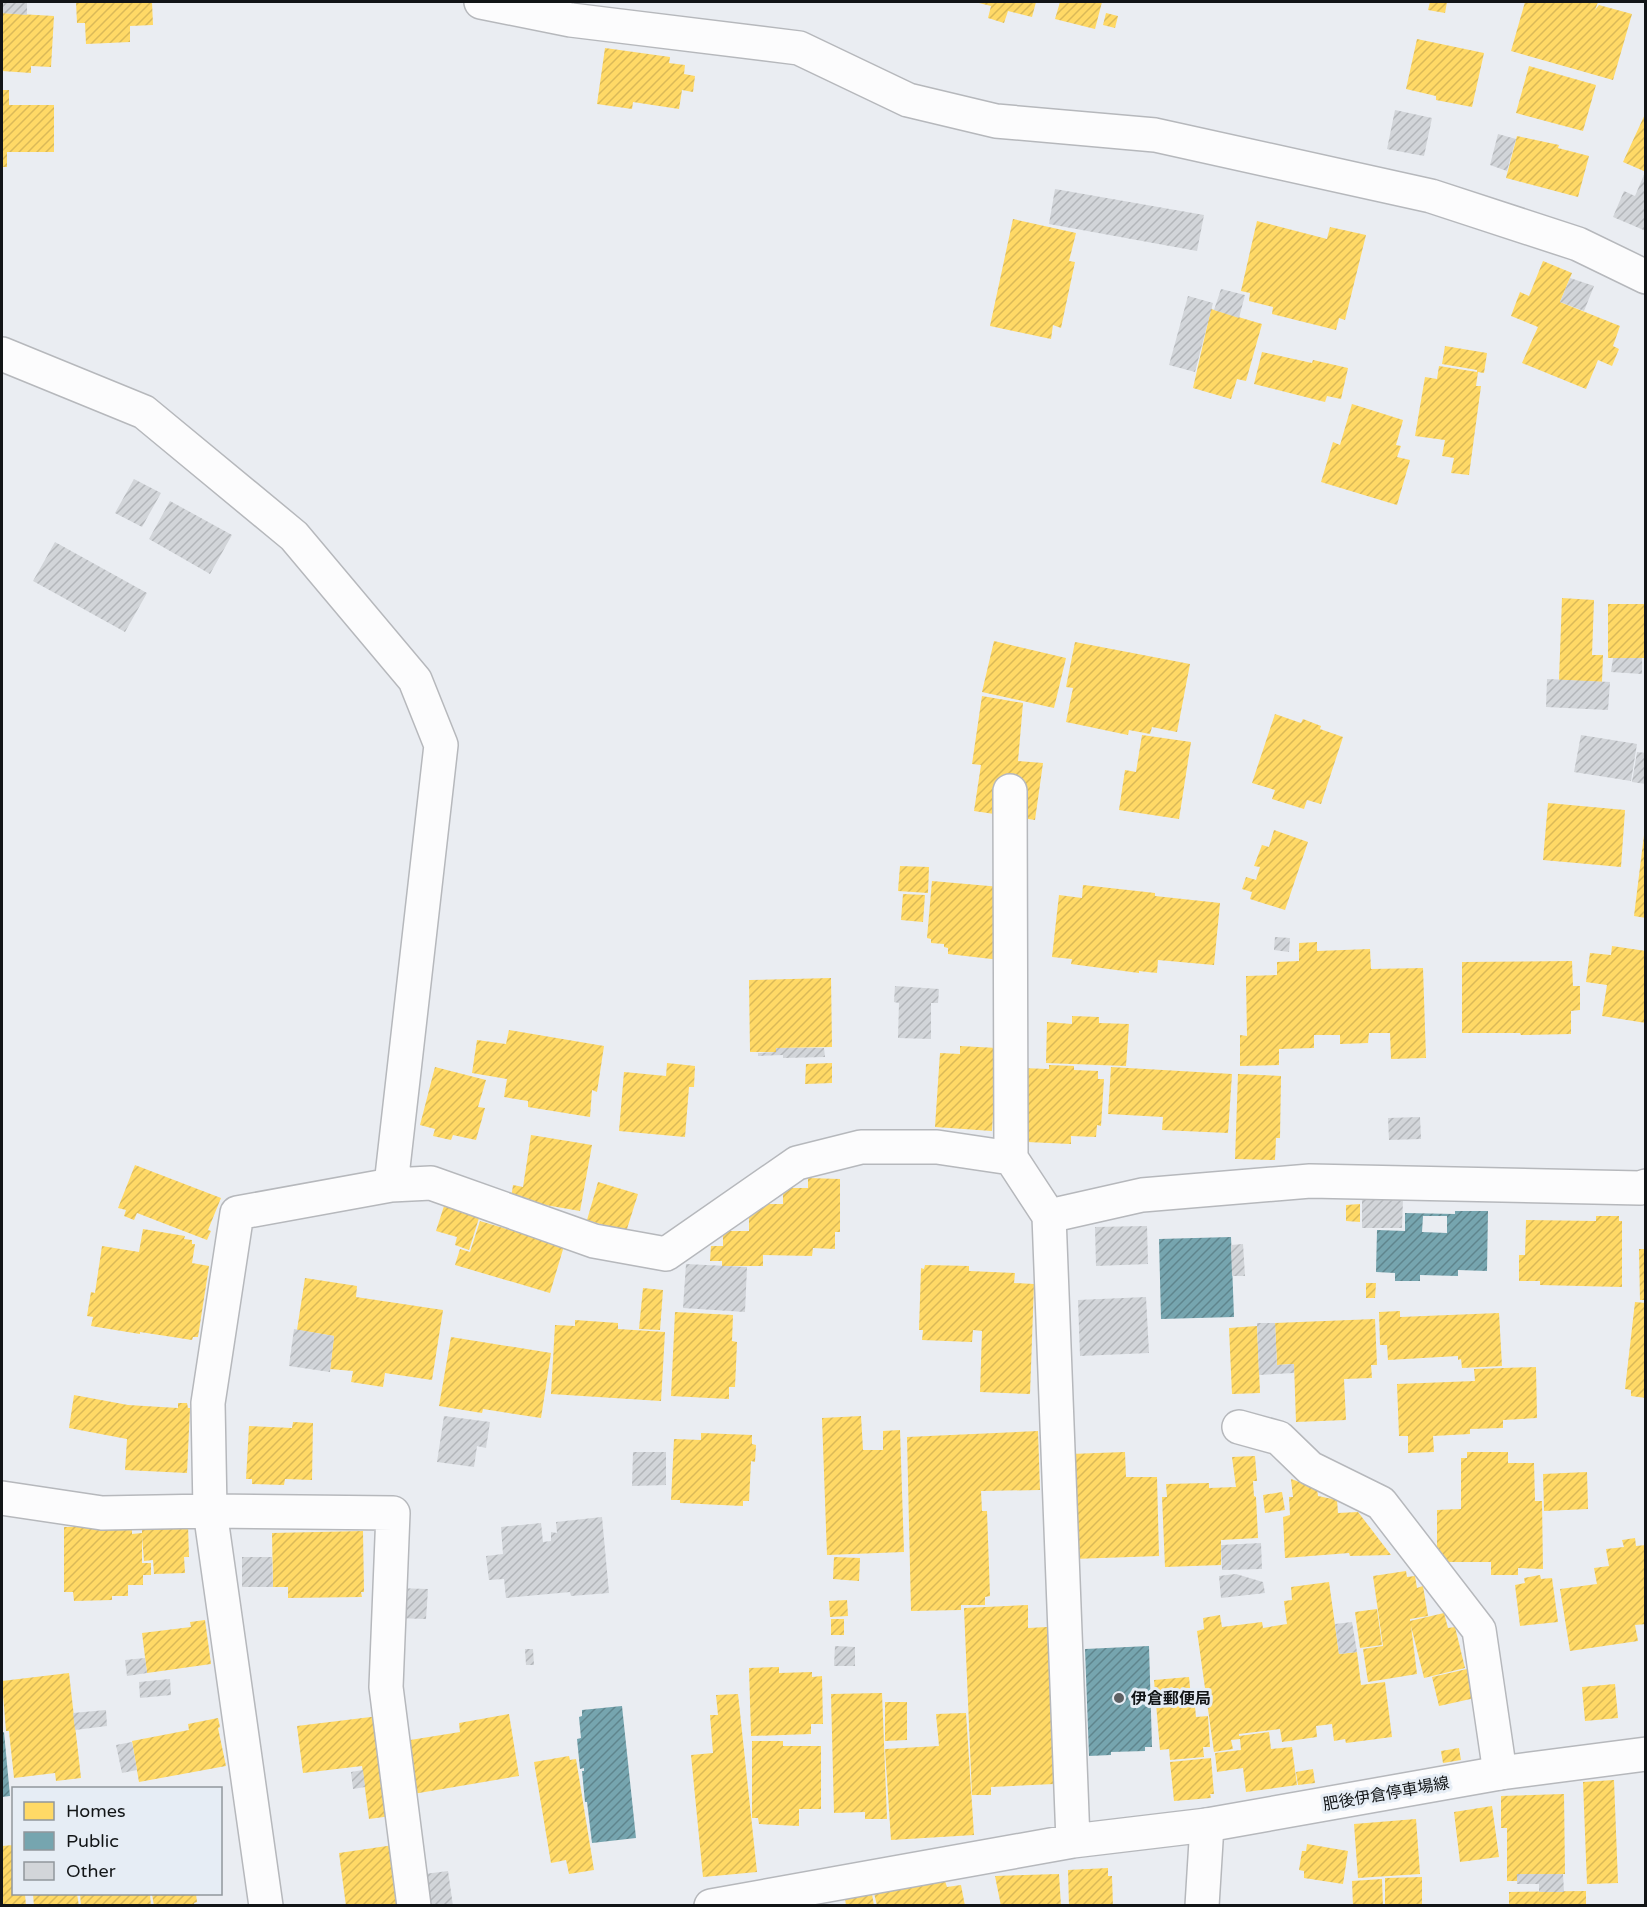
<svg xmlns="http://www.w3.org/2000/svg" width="1647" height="1907" viewBox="0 0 1647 1907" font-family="'Varela Round','Noto Sans JP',sans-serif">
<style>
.homes{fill:url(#homes-hatch)}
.public{fill:url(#public-hatch);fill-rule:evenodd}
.building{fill:url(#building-hatch)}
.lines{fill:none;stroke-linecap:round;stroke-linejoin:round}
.minor-casing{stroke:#b6b8bc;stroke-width:36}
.major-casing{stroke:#b6b8bc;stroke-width:36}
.minor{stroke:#fcfcfd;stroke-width:33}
.major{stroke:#fcfcfd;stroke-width:33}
.poi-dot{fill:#5e6164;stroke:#e6edf5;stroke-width:2}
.labels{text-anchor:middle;stroke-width:6;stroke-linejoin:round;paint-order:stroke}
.poi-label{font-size:16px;font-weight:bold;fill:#121517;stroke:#e6edf5;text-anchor:start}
.street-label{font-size:16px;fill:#121517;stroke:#e6edf5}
</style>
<defs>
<pattern id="homes-hatch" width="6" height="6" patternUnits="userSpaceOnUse" patternTransform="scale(1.5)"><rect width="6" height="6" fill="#ffd966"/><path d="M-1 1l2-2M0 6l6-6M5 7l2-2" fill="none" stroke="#dab958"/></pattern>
<pattern id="public-hatch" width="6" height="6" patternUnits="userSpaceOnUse" patternTransform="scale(1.5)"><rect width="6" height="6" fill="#76a5af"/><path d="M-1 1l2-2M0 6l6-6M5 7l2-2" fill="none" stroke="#5f858d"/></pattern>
<pattern id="building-hatch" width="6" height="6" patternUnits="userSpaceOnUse" patternTransform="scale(1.5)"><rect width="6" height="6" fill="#d2d5d9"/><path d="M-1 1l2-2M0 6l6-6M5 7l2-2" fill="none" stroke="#b3b6ba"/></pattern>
</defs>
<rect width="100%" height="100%" fill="#eaedf2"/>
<path class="homes" d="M76 2H152L153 25 130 26V42L86 44 85 23H77Z
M975 2H1036L1032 17 1008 11 1004 23 988 18 991 6Z
M1060 2H1102L1095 29 1055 19Z
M1430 2H1447L1445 13 1428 10Z
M1525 2H1598L1595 10 1599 5 1632 14 1613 80 1511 51Z
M2 13 54 16 51 67 31 66V73L2 71Z
M1106 13 1118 16 1115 28 1103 25Z
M1417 39 1484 53 1472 107 1436 100V96L1406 89Z
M605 48 670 57 669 63 685 65 684 74 695 76 693 92 682 90 679 109 633 102 632 109 597 104Z
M1529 66 1596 85 1583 131 1516 113Z
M2 90H9V105H54V152H7V167H2Z
M1646 112V172L1623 162Z
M1517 136 1559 145 1558 148 1589 156 1578 197 1506 178Z
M1013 219 1076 233 1069 261 1075 262 1061 328 1053 325 1051 339 990 326Z
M1257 221 1327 239 1330 227 1366 235 1345 320 1339 318 1336 330 1272 314 1273 307 1249 301 1250 293 1241 291Z
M1543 261 1572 273 1560 302 1620 326 1613 346 1619 349 1612 366 1598 360 1586 389 1522 363 1538 327 1511 316 1520 292 1529 296Z
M1211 309 1262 324 1246 381 1237 379 1231 399 1193 388Z
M1445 346 1487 353 1484 373 1478 372 1476 386H1481L1469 475 1451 473 1454 458 1442 456 1445 440 1415 436 1425 377 1437 379 1439 366 1477 372V370L1442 364Z
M1262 352 1312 363 1313 360 1348 368 1341 399 1327 396 1325 402 1254 384Z
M1352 404 1403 420 1396 445 1401 446 1397 457 1410 460 1397 505 1321 482 1333 442 1340 445Z
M1562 598 1594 600 1592 655H1603L1602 682 1559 680Z
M1608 604H1646V658H1608Z
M994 641 1066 658 1054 708 982 692Z
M1075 642 1190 664 1177 732 1152 727 1150 734 1129 730 1128 735 1066 722 1073 688 1066 687Z
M982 696 1023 703 1018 761 1043 763 1035 820 974 811 981 765 972 764Z
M1275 714 1301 723 1303 719 1321 726 1320 729 1343 737 1321 804 1307 800 1304 809 1272 799 1275 790 1252 783Z
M1142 735 1191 742 1179 819 1119 810 1125 770 1136 772Z
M1548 803 1625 810 1621 867 1543 860Z
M1274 830 1308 842 1285 910 1250 899 1252 892 1242 889 1246 877 1256 880 1260 867 1254 866 1262 845 1269 847Z
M1644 835H1646V918L1634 916Z
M900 866 929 867 928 893 898 891Z
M932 881 1012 888 1009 961 948 954V948L944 947V944L931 943V939L927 938Z
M1083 885 1155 893V896L1220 903 1214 965 1158 960 1157 973 1139 971V973L1071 964 1072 959 1052 957 1059 895 1082 898Z
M903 894 925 895 923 922 901 920Z
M1317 942V951L1370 949 1371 969 1423 968 1426 1058 1391 1059 1390 1033H1369L1368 1043 1340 1044V1035H1314V1048L1279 1049V1065L1240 1066V1035L1247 1036 1246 976 1277 975V962L1299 961V943Z
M1612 946 1646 951V1023L1602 1016 1607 985 1586 982 1590 953 1611 955Z
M1572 961 1573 986H1580V1010L1571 1011V1034L1521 1035 1520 1033H1462V962Z
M831 978 832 1047 776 1048V1052H750L749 980Z
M1072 1016 1099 1017V1023L1129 1024 1126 1066 1046 1063 1047 1022 1072 1024Z
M509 1030 604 1046 597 1092 592 1090 590 1117 528 1107V1101L504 1097 507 1079 472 1073 477 1040 506 1044Z
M960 1046 997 1048 992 1131 935 1127 940 1053 960 1054Z
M667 1063 695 1066 694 1087H689L685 1137 619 1131 624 1072 666 1076Z
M832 1063V1083L805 1084 806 1064Z
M1049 1065 1074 1066V1070L1098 1071V1079H1104L1101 1126 1097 1125 1096 1137 1071 1136V1144L1027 1142 1028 1134H1019L1022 1068 1049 1069Z
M435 1067 486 1080 478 1107 485 1108 476 1140 453 1135 451 1140 433 1136 435 1129 420 1125Z
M1111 1067 1232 1074 1228 1133 1162 1130 1163 1117 1108 1114Z
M1238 1074 1281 1076 1280 1138H1276L1275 1160 1235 1159Z
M531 1135 592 1145 580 1211 511 1199 513 1185 523 1187Z
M135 1165 221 1198 208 1230 211 1231 207 1240 137 1213 134 1220 124 1216 126 1210 118 1208Z
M808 1178 840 1179V1232H835V1249L813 1248 812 1256 763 1255V1266H722V1261H710L711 1246H723V1231H749V1211H759V1204H783V1188H808Z
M598 1182 638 1194 626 1232 587 1220Z
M1360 1204V1222L1346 1221V1205Z
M444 1206 479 1218 469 1250 455 1245 457 1237 436 1231Z
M1596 1216H1619V1221H1622V1287L1540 1285V1281H1519V1255H1525L1526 1220 1596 1221Z
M480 1221 564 1246 550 1293 455 1265 460 1249 470 1252Z
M143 1229 185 1236 184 1239 192 1240V1244H195L192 1263 209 1266 198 1337H193L192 1340 140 1332V1334L91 1326 93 1317 87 1316 91 1292 95 1293 102 1246 139 1252Z
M1639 1249H1646V1300H1640Z
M925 1265 969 1266V1271L1015 1273 1014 1283 1034 1284 1030 1394 980 1392 982 1331 973 1330 972 1342 922 1340 923 1330H919L921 1268 924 1269Z
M305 1278 357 1286 356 1297 443 1310 432 1380 385 1373 383 1387 351 1382 353 1371 330 1369 334 1336 297 1330Z
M1366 1283H1376L1375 1298H1366Z
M643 1288 663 1290 660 1330 639 1329Z
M1635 1302 1646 1303V1398L1631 1396V1390L1625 1389Z
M1400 1311V1317L1499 1313 1502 1366 1462 1368 1461 1359 1458 1360V1356L1388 1360 1387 1345H1380L1379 1312Z
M675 1312 733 1315 732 1341 737 1342 735 1387H729V1399L671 1396Z
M1375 1319 1377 1365H1371L1372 1378 1344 1379 1346 1420 1296 1422 1294 1364 1277 1365 1275 1323Z
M575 1320 618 1323V1329L665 1332 661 1401 551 1394 555 1325 575 1326Z
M1257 1326 1260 1393 1232 1394 1229 1328Z
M451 1337 551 1353 541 1418 483 1409 482 1413 439 1406Z
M1536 1367 1537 1418 1503 1420V1428L1470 1429V1434L1433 1436 1434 1452 1408 1453V1436H1399L1397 1384 1475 1381 1474 1369Z
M74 1395 128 1405 178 1408V1403H187L188 1408H190L187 1473 125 1470 127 1439 69 1428Z
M861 1416 863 1450H883V1431L900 1430 904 1552 827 1555 822 1418Z
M293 1422 313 1423 312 1480 285 1479 284 1485 252 1484V1479H246L249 1426 292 1428Z
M1038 1431 1040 1490 981 1491 982 1511H987L990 1596 985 1597V1605H961V1610L911 1611 907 1437Z
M701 1433 752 1435V1444L756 1445 755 1462 751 1461 749 1501H743V1506L680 1503V1500H671L674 1439 701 1440Z
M1125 1452 1126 1477H1157L1159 1556 1073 1559 1070 1454Z
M1467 1452H1508V1463H1534L1535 1501H1542L1543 1569 1518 1568V1575H1491V1562H1444V1556H1437V1510L1461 1509V1458H1467Z
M1255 1456 1257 1481H1253L1254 1496 1256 1497 1258 1538 1221 1540V1565L1165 1567 1162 1497H1167L1166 1484 1209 1483V1488L1236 1487 1232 1457Z
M1587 1472 1588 1509 1544 1511 1543 1474Z
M1291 1479 1317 1488 1318 1496 1337 1500 1338 1513 1358 1512 1391 1555 1350 1556 1349 1553 1285 1558 1283 1517 1290 1515 1289 1497H1293Z
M1282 1492 1285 1510 1265 1513 1263 1495Z
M188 1525 189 1557H184L185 1573 154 1574 153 1560 144 1561 142 1536V1563H151V1575H143V1585H128V1596H112V1600L74 1601 73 1592H64V1527L132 1526V1534L142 1533V1528Z
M363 1531 364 1592H361L362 1597 288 1598V1587H273L272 1533Z
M1635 1538 1636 1546 1646 1545V1624L1635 1625 1638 1641 1570 1651 1560 1589 1597 1584 1594 1568 1609 1566 1606 1549 1624 1547 1622 1540Z
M834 1557 860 1558 859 1581 833 1579Z
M1406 1571 1407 1577 1415 1576 1417 1588 1423 1586 1428 1616 1410 1619V1621L1444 1613 1448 1628 1455 1627 1465 1668 1424 1678 1411 1626 1417 1674 1368 1682 1363 1649 1383 1646 1373 1576Z
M1540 1575 1541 1579 1552 1578 1558 1622 1520 1626 1515 1585 1525 1583 1524 1578Z
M1329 1582 1339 1654 1357 1652 1361 1685 1385 1682 1392 1737 1346 1743 1345 1739 1334 1741 1332 1724 1316 1726 1317 1737 1282 1742 1280 1729 1239 1734V1736L1269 1732 1271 1749 1292 1747 1297 1785 1246 1792 1243 1768 1217 1772 1215 1753 1241 1750 1240 1739 1231 1740 1233 1749 1214 1752 1197 1631 1204 1629 1203 1618 1220 1615 1222 1627 1262 1622 1263 1628 1287 1624 1284 1601 1292 1600 1291 1587Z
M847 1600 848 1616 830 1617 829 1601Z
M1028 1605V1628L1047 1627 1054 1784 991 1787V1795H972L964 1608Z
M1377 1609 1382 1645 1360 1648 1355 1612Z
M831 1619H844V1635H831Z
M205 1620 211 1664 147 1673 142 1633 191 1627 190 1622Z
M779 1667V1673L812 1672V1677L822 1676 823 1724H811V1734L751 1736 749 1668Z
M1467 1669 1475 1698 1439 1706 1432 1677Z
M69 1673 81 1778 56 1781 55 1773 14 1778 9 1731H6L2 1681Z
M1189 1677 1191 1697 1194 1696 1196 1717 1208 1716 1210 1747H1203L1204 1757 1170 1760 1169 1749 1160 1750 1154 1680Z
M1615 1684 1618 1718 1585 1721 1582 1687Z
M882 1693 887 1819H865V1812L834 1813 831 1694Z
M738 1694 757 1872 703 1877 691 1755 713 1753 710 1715H718L716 1695Z
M885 1702H907V1740L885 1741Z
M966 1713 974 1835 891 1840 885 1749 939 1746 936 1714Z
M509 1714 519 1776 413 1794 404 1741 460 1732 459 1723Z
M379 1716 391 1816 369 1819 362 1766 303 1773 297 1726Z
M218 1718 220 1727 218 1728 226 1766 139 1782 132 1741 189 1730 188 1724Z
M752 1741H783V1746H821V1809H799V1826L759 1824 758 1818H752Z
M1459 1748 1461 1760 1443 1763 1441 1751Z
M569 1756 570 1760 576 1759 594 1870 569 1874 566 1860 551 1863 534 1762Z
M1211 1758 1214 1794H1210L1211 1798 1174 1801 1170 1762Z
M1313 1769 1315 1783 1298 1785 1296 1772Z
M1614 1780 1618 1883 1587 1884 1583 1782Z
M1564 1794 1565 1874H1517V1881H1507V1828H1501V1796Z
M1492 1806 1499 1857 1460 1862 1454 1812Z
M1416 1819 1420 1874 1358 1878 1354 1824Z
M1307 1844 1348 1851 1343 1884 1304 1878V1871L1299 1870 1302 1851H1306Z
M14 1845V1894H25L26 1906H2V1846Z
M394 1845 403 1906H346L339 1853Z
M1108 1868V1876H1112L1113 1906H1069L1068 1870Z
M1059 1874 1061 1906H1001L995 1876Z
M1422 1877V1906H1385V1878Z
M1382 1879 1383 1906H1353L1352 1881Z
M945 1881 947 1887 961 1885 965 1906H877L874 1893Z
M1586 1891V1906H1509V1892Z
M33 1894H77L79 1906H34Z
M80 1894H150L151 1906H81Z
M152 1894H196L197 1902 194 1903 195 1906H154Z
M872 1894 874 1906H846L845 1898Z"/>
<path class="public" d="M1455 1211H1488L1487 1271 1458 1270V1276L1420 1275V1281H1395V1273L1376 1272 1377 1230 1405 1231V1213L1455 1214ZM1423 1216H1447V1233L1422 1232Z
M1231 1237 1234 1317 1161 1319 1159 1239Z
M1149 1646 1152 1747H1145V1751L1111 1752V1755L1089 1756 1085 1649Z
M622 1706 636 1838 592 1843 587 1802H585L582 1771H584V1768L580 1769 577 1739 581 1738 579 1717 582 1716V1710Z
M4 1732 10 1796 2 1797V1733Z"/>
<path class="building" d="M2 2H27V15L2 13Z
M1395 110 1432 118 1424 156 1387 149Z
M1498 134 1516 139 1507 171 1490 165Z
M1646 170V231L1613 217 1624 191 1635 196Z
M1055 189 1204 215 1197 251 1049 224Z
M1570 278 1594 286 1584 311 1560 302Z
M1221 289 1245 295 1239 318 1214 310Z
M1188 296 1213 303 1195 372 1169 365Z
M134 479 161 493 142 527 115 513Z
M170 501 232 535 210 574 149 539Z
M55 542 147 593 125 632 33 581Z
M1613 658H1642V674L1611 672Z
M1547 679 1610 682 1608 710 1546 707Z
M1581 735 1637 744 1631 781 1574 772Z
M1637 752 1646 753V784L1632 782Z
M1275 937 1290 938 1289 952 1274 950Z
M895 986 939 989 938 1003H931V1039L898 1038 899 1003 894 1002Z
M776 1048H824L825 1057 783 1058V1055L758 1056V1053L776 1052Z
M1420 1117 1421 1139 1389 1140 1388 1118Z
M1362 1197 1403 1198 1402 1228H1362Z
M1147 1226 1148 1264 1096 1266 1095 1227Z
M1243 1244 1245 1276H1232L1231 1245Z
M686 1264 747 1267 745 1312 683 1308Z
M1146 1297 1149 1353 1080 1356 1078 1300Z
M1257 1323H1275L1277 1365 1294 1364V1373L1259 1375Z
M294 1329 334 1336 330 1372 289 1366Z
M444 1416 490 1422 486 1448 477 1446 474 1467 437 1462Z
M633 1452H666V1485L632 1486Z
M602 1517 609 1593 571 1596 570 1592 506 1598 504 1579 489 1580 486 1556 503 1554 501 1527 541 1523 543 1542 551 1541V1532L557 1533 556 1522Z
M1261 1543 1262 1569 1222 1570 1221 1545Z
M242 1557H272L273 1587H242Z
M1236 1574 1263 1582 1265 1593 1221 1598 1219 1576Z
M396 1588 428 1589 426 1619 394 1618Z
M1352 1622 1357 1652 1339 1654 1335 1624Z
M835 1646 855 1647V1666H834Z
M525 1649H533L534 1665H526Z
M145 1658 147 1673 127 1676 125 1660Z
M170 1679 171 1695 140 1698 139 1682Z
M106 1710 107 1726 75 1730 73 1713Z
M132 1742 137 1770 122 1773 116 1745Z
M363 1770 365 1787 353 1789 351 1772Z
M448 1871 453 1906H421L417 1875Z
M1517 1874H1563L1564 1892H1539V1884H1517Z"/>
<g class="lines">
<defs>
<path id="minor" d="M481 2 571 20 799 48 908 100 996 121 1155 135 1431 196 1578 244 1646 277
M2 354 144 412 294 536 415 680 441 745 391 1185
M1010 791 1011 1158
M1239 1427 1279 1438 1310 1468 1381 1503 1479 1630 1500 1773
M2 1498 102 1513 210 1511 393 1513 386 1687 414 1906
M1073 1841 1049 1216 1142 1195 1310 1181 1640 1188 1646 1186
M266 1906 210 1511 208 1403 237 1213 391 1185 431 1183 594 1241 666 1254 797 1163 861 1147H937L1011 1158 1049 1216
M711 1906 1073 1841 1207 1825"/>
<path id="major" d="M1202 1906 1207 1825 1500 1773 1646 1754"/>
</defs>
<use href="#minor" class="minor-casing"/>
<use href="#major" class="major-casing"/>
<use href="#minor" class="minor"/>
<use href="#major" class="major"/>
</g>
<circle class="poi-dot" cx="1119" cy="1698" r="6"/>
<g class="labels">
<g class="poi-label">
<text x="1131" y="1704">伊倉郵便局</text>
</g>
<g class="street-label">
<text transform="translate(1386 1793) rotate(-10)" y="6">肥後伊倉停車場線</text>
</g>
</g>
<rect width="1647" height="1907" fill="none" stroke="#121517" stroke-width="6"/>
<rect x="12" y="1787" width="210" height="108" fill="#e6edf5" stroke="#91979c" stroke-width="1.5"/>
<rect x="24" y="1802" width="30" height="18" fill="#ffd966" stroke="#91979c" stroke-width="1.5"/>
<text x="66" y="1817" font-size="18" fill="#121517">Homes</text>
<rect x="24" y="1832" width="30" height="18" fill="#76a5af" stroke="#91979c" stroke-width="1.5"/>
<text x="66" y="1847" font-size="18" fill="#121517">Public</text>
<rect x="24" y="1862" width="30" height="18" fill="#d2d5d9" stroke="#91979c" stroke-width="1.5"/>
<text x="66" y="1877" font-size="18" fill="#121517">Other</text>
</svg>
